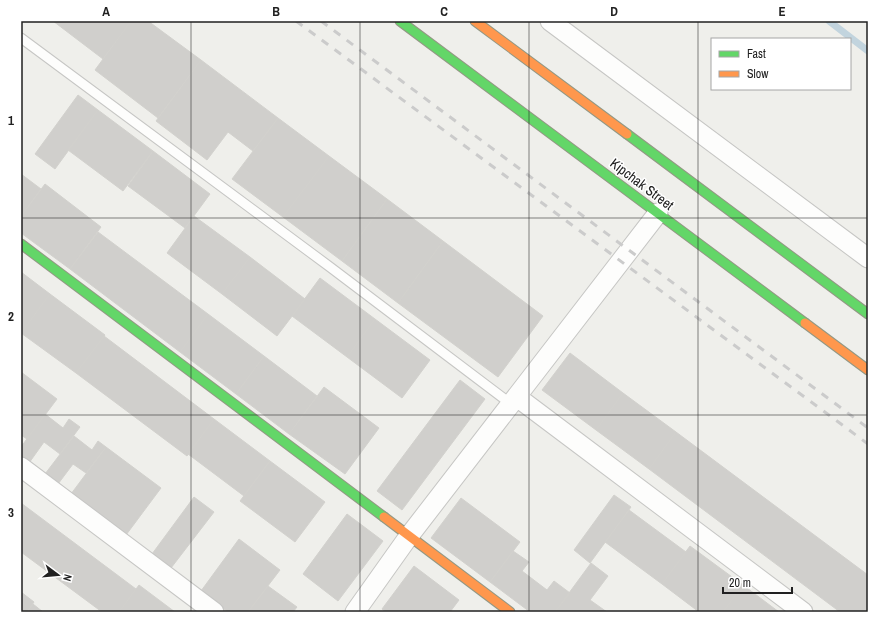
<svg xmlns="http://www.w3.org/2000/svg" width="889" height="633" viewBox="0 0 889 633" font-family="'Archivo Narrow',sans-serif">
<style>
.lines{fill:none;stroke-linecap:round;stroke-linejoin:round}
.stream{stroke:#c2d4de;stroke-width:7}
.building{fill:#d0cfcc;stroke:#d2d1cd}
.lane-casing{stroke:#c6c6c4;stroke-width:11}
.street-casing{stroke:#c6c6c4;stroke-width:21}
.fast-casing{stroke:#939884;stroke-width:11}
.slow-casing{stroke:#939884;stroke-width:11}
.lane{stroke:#fdfdfc;stroke-width:9}
.street{stroke:#fdfdfc;stroke-width:19}
.fast{stroke:#63d668;stroke-width:9}
.slow{stroke:#ff974d;stroke-width:9}
.rail{stroke:#cbcbcb;stroke-width:3;stroke-dasharray:8 8;stroke-linecap:butt}
.grid{fill:none;stroke:#212121;stroke-width:1;stroke-opacity:0.55}
.labels{text-anchor:middle;stroke-width:3;stroke-linejoin:round;paint-order:stroke}
.street-label{font-size:14px;fill:#212121;stroke:#fff}
.neatline{fill:none;stroke:#212121;stroke-width:1.5}
.grid-label{font-size:13px;text-anchor:middle;font-weight:bold;fill:#212121}
</style>
<rect width="100%" height="100%" fill="#efefeb"/>
<g class="lines">
<path class="stream" d="M829 21 868 51"/>
</g>
<path class="building" d="M53 21H131L103 59Z
M131 21H148L201 60 158 118 95 70Z
M201 60 278 118 253 151 228 132 207 160 156 121Z
M78 95 98 110 55 169 35 154Z
M98 110 153 151 123 191 68 150Z
M278 118 329 156 283 217 232 179Z
M153 151 210 194 185 228 128 186Z
M329 156 387 199 342 261 283 217Z
M21 174 41 189 21 216Z
M45 184 101 227 70 269 21 233V216Z
M387 199 443 241 398 303 342 261Z
M194 216 250 257 222 294 167 253Z
M98 232 208 314 180 352 70 269Z
M443 241 543 316 498 377 398 303Z
M250 257 305 299 277 336 222 294Z
M21 272 50 294 21 333Z
M320 278 375 319 347 357 292 316Z
M50 294 105 335 76 373 21 333Z
M208 314 264 356 236 394 180 352Z
M375 319 430 360 402 398 347 357Z
M104 336 214 419 187 456 76 373Z
M570 353 623 393 596 430 542 390Z
M264 356 317 396 289 434 236 394Z
M21 372 57 399 27 439 21 435Z
M460 380 485 399 402 510 377 491Z
M324 387 379 428 345 474 289 434Z
M623 393 676 432 649 469 596 430Z
M45 414 63 428 69 419 80 427 60 454 44 442 29 463 21 457V447Z
M214 419 270 461 244 496 188 454Z
M676 432 868 575V612H840L649 469Z
M74 436 92 450 98 441 106 447 86 473 73 464 58 484 45 474Z
M106 447 161 488 126 535 71 494Z
M270 461 325 502 295 542 240 501Z
M614 495 631 507 590 563 574 550Z
M194 497 214 512 171 568 152 554Z
M461 498 520 542 490 582 431 538Z
M21 503 136 589 119 612H102L21 552Z
M629 510 686 552 662 584 605 542Z
M347 514 383 541 338 601 303 574Z
M239 539 280 570 248 612H228L201 591Z
M690 546 743 585 723 612H699L662 584Z
M513 551 529 562 522 571 547 590 554 581 570 593 555 612H530L490 582Z
M591 563 608 576 590 600 607 612H555Z
M414 566 459 600 450 612H386L382 609Z
M139 585 175 612H119Z
M743 585 779 612H723Z
M268 586 297 607 293 612H248Z
M21 592 34 602 27 612H21Z
M33 604 43 612H27Z"/>
<g class="lines">
<defs>
<path id="lane" d="M21 38 330 267 511 404"/>
<path id="street" d="M550 21 868 258
M517 397 803 612
M21 467 214 612
M355 612 409 536 658 213"/>
<path id="fast" d="M400 21 805 323
M627 134 868 314
M21 244 384 517"/>
<path id="slow" d="M475 21 627 134
M805 323 868 370
M384 517 510 612"/>
</defs>
<use href="#lane" class="lane-casing"/>
<use href="#street" class="street-casing"/>
<use href="#fast" class="fast-casing"/>
<use href="#slow" class="slow-casing"/>
<use href="#lane" class="lane"/>
<use href="#street" class="street"/>
<use href="#fast" class="fast"/>
<use href="#slow" class="slow"/>
<path class="rail" d="M296 21 868 444
M321 21 868 428"/>
</g>
<path class="grid" d="M191 21V612M360 21V612M529 21V612M698 21V612M21 218H868M21 415H868"/>
<g class="labels">
<g class="street-label">
<text transform="translate(642 184) rotate(37)" y="5">Kipchak Street</text>
</g>
</g>
<rect width="889" height="633" fill="none" stroke="#ffffff" stroke-width="44"/>
<rect x="711" y="38" width="140" height="52" fill="#ffffff" stroke="#a6a6a6"/>
<rect x="719" y="51" width="20" height="6" fill="#63d668" stroke="#a6a6a6"/>
<text x="747" y="58" font-size="12" fill="#212121">Fast</text>
<rect x="719" y="71" width="20" height="6" fill="#ff974d" stroke="#a6a6a6"/>
<text x="747" y="78" font-size="12" fill="#212121">Slow</text>
<g transform="translate(58 575) rotate(106)" stroke="#ffffff" stroke-width="3" paint-order="stroke">
<path d="M0-3L7 15L0 10L-7 15Z" fill="#212121"/>
<text y="-6" font-size="11" font-weight="bold" text-anchor="middle" fill="#212121">N</text>
</g>
<path d="M723 587v6h69v-6" fill="none" stroke="#212121" stroke-width="2"/>
<text x="729" y="587" font-size="12" fill="#212121" stroke="#ffffff" stroke-width="3" paint-order="stroke">20 m</text>
<rect x="22" y="22" width="845" height="589" class="neatline"/>
<g class="grid-label">
<text x="106" y="16">A</text>
<text x="276" y="16">B</text>
<text x="444" y="16">C</text>
<text x="614" y="16">D</text>
<text x="782" y="16">E</text>
<text x="11" y="125">1</text>
<text x="11" y="321">2</text>
<text x="11" y="517">3</text>
</g>
</svg>
